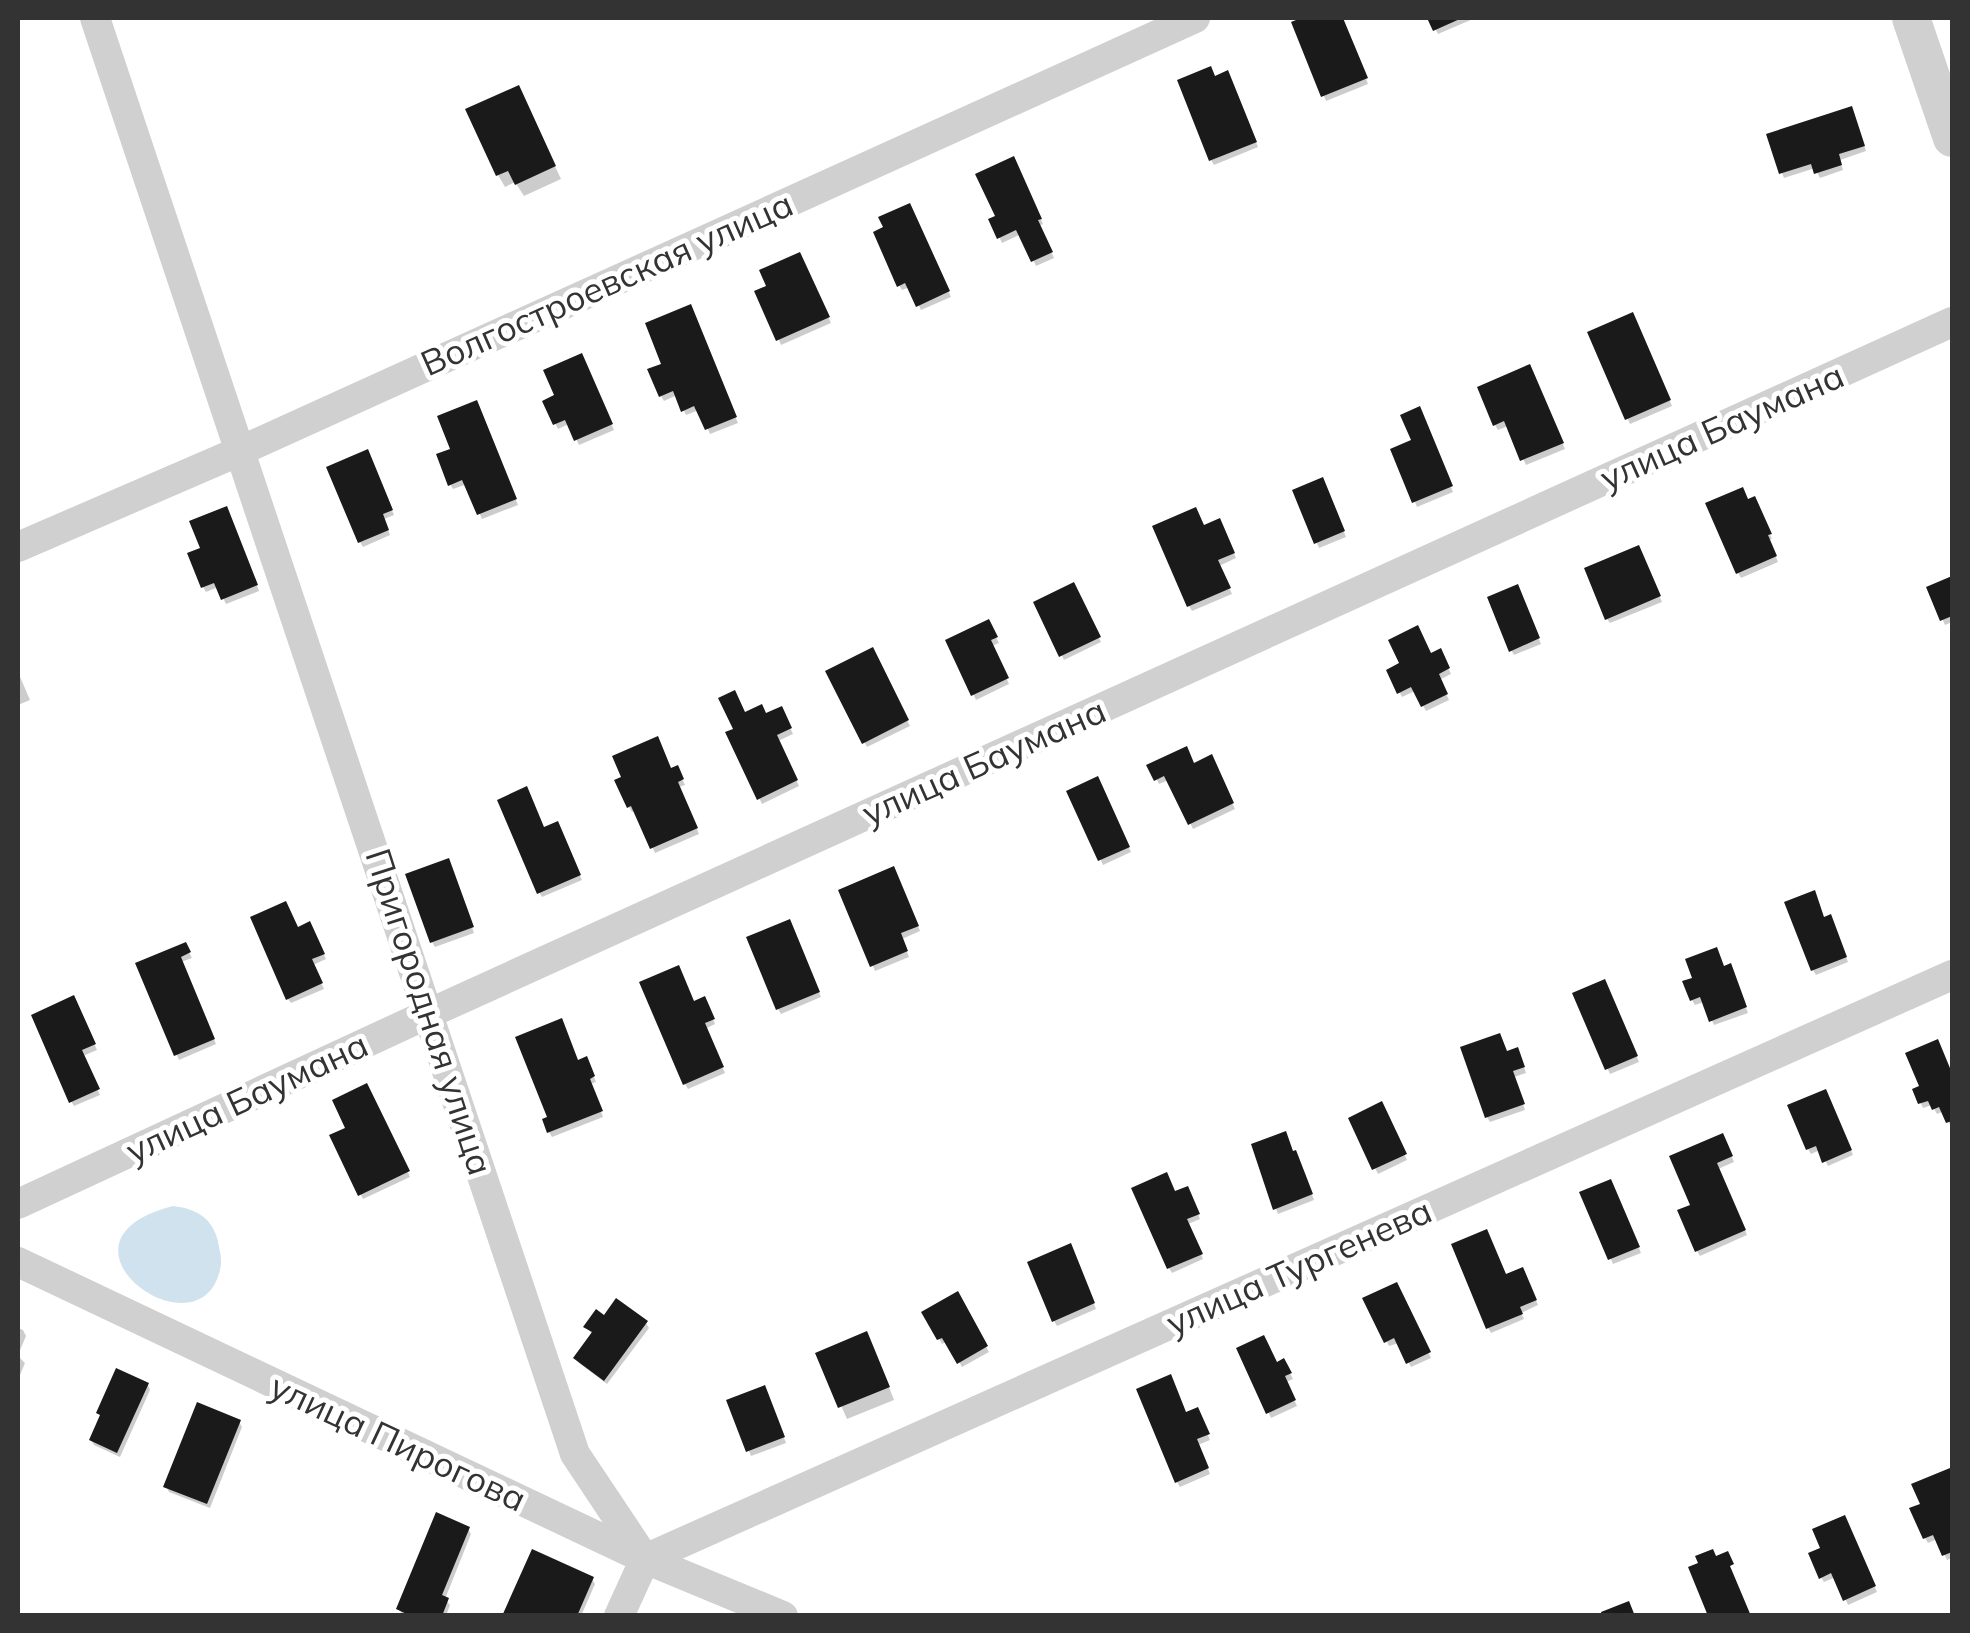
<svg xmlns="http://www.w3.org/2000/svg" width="1970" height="1633" viewBox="0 0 1970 1633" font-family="Mulish,sans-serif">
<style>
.water{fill:#cfe2ee}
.shadow{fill:#0003}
.building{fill:#1a1a1a}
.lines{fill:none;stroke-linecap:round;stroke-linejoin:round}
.minor{stroke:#d0d0d0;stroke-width:30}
.tertiary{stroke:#d0d0d0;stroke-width:38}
.labels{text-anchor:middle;stroke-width:10;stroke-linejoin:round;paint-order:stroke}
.street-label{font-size:35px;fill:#333;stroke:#fff}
</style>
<rect width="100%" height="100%" fill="#fff"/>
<path class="water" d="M173 1206C199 1209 215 1220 219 1247 221 1256 222 1261 220 1270 199 1360 35 1241 173 1206Z"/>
<path class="shadow" d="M1308 18H1342L1368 84 1326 101 1294 23Z
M1430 18H1473V19L1438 34Z
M1215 78H1230L1258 147 1214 165 1211 160Z
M524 100 561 179 524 196 515 182 505 187 498 175Z
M1854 114 1866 151 1840 160 1843 170 1820 178 1815 168 1784 178 1782 173Z
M1013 159 1043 224 1039 226 1054 258 1036 266 1021 234 1002 243 992 220 998 218Z
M912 211 951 297 921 310 910 287 902 290 899 285Z
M802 260 831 323 781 345 779 340Z
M692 312 738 423 710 434 699 410 686 415 677 395 664 401 661 396 664 365Z
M1634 320 1672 406 1630 424 1590 334Z
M584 361 614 430 579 445 569 424 558 429 545 402 557 397Z
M1532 372 1565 449 1526 465 1508 426 1498 430 1495 425Z
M479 408 518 505 482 519 467 484 453 489 450 484 453 450Z
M1421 414 1453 492 1417 507 1415 502 1414 442Z
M370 457 394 515 384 519 390 535 363 547 360 542Z
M1324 485 1346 537 1319 548 1295 491Z
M1748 502 1757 504 1772 539 1769 540 1778 562 1741 578 1738 573Z
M228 514 259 591 226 604 218 587 206 592 203 587V549Z
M1222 526 1236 558 1219 566 1232 594 1192 611 1189 606 1203 528Z
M1641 553 1662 602 1610 623 1607 619Z
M1952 579V622L1945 625 1929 588Z
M1073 585 1101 642 1064 660 1036 603Z
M1519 592 1541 644 1514 655 1511 650Z
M988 622 999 643 992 646 1009 684 976 700 948 641Z
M872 650 910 726 867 747 828 672Z
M1440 652 1451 674 1439 680 1449 700 1426 711 1415 691 1402 697 1389 671Z
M18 672 30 700 18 705Z
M781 709 793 734 778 741 799 786 762 804 729 733 736 730 745 715 766 716Z
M1211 758 1235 809 1193 829 1169 780 1159 784 1150 766H1194Z
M677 768 685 785 679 787 699 834 655 853 636 810 632 812 629 807Z
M1097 780 1131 852 1103 865 1070 792Z
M544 829H559L582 880 542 897 539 892Z
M451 866 474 933 435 947 432 942Z
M896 874 920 931 902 939 909 957 875 971 841 891Z
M1824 920 1833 922 1848 962 1816 975 1813 970Z
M791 927 821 997 781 1014 778 1009Z
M312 929 326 959 313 965 324 989 291 1003 288 999 298 930Z
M185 945 192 958 181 962 216 1044 179 1060 138 964Z
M1732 971 1748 1013 1714 1025 1704 1002 1695 1005 1692 1000Z
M1607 987 1639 1062 1610 1074 1575 995Z
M76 1003 97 1050 83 1056 100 1095 74 1106 71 1101Z
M694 1004 707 1005 715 1024 705 1029 725 1073 688 1089 685 1084Z
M1940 1047 1952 1077 1951 1127 1944 1111 1937 1114 1932 1105 1923 1108 1915 1091 1923 1088Z
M1507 1054 1520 1055 1526 1073 1514 1077 1525 1110 1490 1122 1487 1117Z
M589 1064 596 1082 591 1084 603 1117 552 1137 549 1132 550 1118Z
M366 1086 410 1177 363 1199 332 1136 348 1129Z
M1828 1097 1853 1155 1828 1166 1820 1150 1811 1154 1808 1149Z
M1381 1104 1407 1160 1378 1174 1351 1119Z
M1725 1141 1734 1162 1718 1169 1747 1235 1700 1256 1697 1251 1694 1206Z
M1293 1154 1298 1158 1314 1200 1278 1214 1276 1209Z
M1613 1187 1641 1253 1613 1264 1582 1193Z
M1189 1194 1200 1219 1188 1224 1203 1259 1172 1273 1169 1268Z
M1073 1252 1096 1309 1057 1326 1054 1321Z
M1525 1275 1538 1305 1521 1313 1524 1319 1491 1333 1488 1328 1506 1277Z
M1396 1285 1431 1358 1411 1367 1399 1343 1389 1346 1366 1299Z
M957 1295 989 1352 962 1367 947 1341 942 1344 925 1313Z
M604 1319 646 1323 649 1328 607 1384 579 1363 576 1358 593 1335 586 1327Z
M18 1328 23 1330 26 1336 18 1355Z
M873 1346 894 1400 847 1419 818 1354Z
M1239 1349 1276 1365 1286 1366 1293 1379 1286 1382 1297 1406 1271 1418Z
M18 1356 25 1363 18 1380Z
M148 1385 150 1390 120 1457 94 1445 91 1440 102 1418Z
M767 1393 786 1443 751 1456 729 1402Z
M1185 1414 1199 1415 1210 1440 1198 1445 1210 1474 1180 1487 1177 1482Z
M239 1422 242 1427 210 1508 169 1492 166 1486Z
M1949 1471 1952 1478V1558L1947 1560 1937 1539 1928 1543 1925 1538 1923 1505Z
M1847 1523 1877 1592 1848 1605 1836 1577 1824 1582 1821 1577 1823 1549Z
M468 1529 471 1534 445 1599 450 1605 446 1616 402 1614 399 1609Z
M592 1579 595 1584 581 1616H504Z"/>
<path class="building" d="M1301 18H1343L1368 78 1321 97 1291 22Z
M1427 18H1462L1433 31Z
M1211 66 1215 76 1228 70 1257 142 1209 161 1177 80Z
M519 85 556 166 515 185 508 171 496 176 465 109Z
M1852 106 1865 146 1839 154 1842 165 1814 174 1811 164 1779 174 1766 134Z
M1014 156 1042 219 1038 220 1053 252 1031 262 1016 230 997 239 988 219 995 216 975 174Z
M910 203 950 291 916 307 905 283 897 287 873 232 883 227 878 217Z
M800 252 830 317 776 341 754 291 766 286 759 270Z
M691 304 737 417 705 430 694 406 681 412 673 391 659 397 647 369 661 364 645 323Z
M1633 312 1671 400 1625 420 1587 332Z
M582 353 613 424 574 441 565 420 553 425 542 401 554 395 543 370Z
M1530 364 1564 443 1520 461 1504 421 1493 426 1477 387Z
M477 400 517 499 477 515 462 480 448 486 436 454 450 449 437 416Z
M1420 406 1453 486 1412 503 1390 449 1411 440 1400 415Z
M368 449 393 510 383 514 389 530 358 543 326 467Z
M1323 477 1345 531 1314 544 1292 490Z
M1743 487 1748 499 1755 496 1772 534 1768 535 1777 556 1736 574 1705 503Z
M227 506 258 585 221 600 214 583 201 588 187 553 200 548 189 521Z
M1196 507 1204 525 1220 518 1235 553 1218 560 1231 588 1187 607 1152 526Z
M1639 545 1661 596 1605 620 1584 568Z
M1952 576V616L1940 621 1926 587Z
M1074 582 1101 637 1059 657 1033 602Z
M1518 584 1540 638 1509 652 1487 597Z
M989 619 998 637 991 640 1009 678 971 696 945 640Z
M1418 625 1431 653 1441 648 1450 668 1439 674 1448 694 1421 707 1411 687 1397 694 1386 670 1399 663 1388 640Z
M873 647 909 720 862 744 825 671Z
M735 690 745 712 762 704 766 713 782 706 792 728 777 735 798 780 757 800 725 732 733 729 718 698Z
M658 736 671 768 678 765 684 779 678 782 698 828 650 849 631 806 627 808 614 780 621 777 612 756Z
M1187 746 1194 763 1212 754 1234 803 1188 825 1164 776 1154 781 1146 765Z
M1098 776 1130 847 1098 861 1066 791Z
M527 786 544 827 558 821 581 875 537 894 497 800Z
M449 858 474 927 430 943 405 874Z
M894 866 919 926 901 933 908 951 870 967 838 890Z
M1815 890 1824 917 1831 914 1847 957 1811 971 1784 902Z
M286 901 298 927 310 921 325 954 312 959 323 983 286 1000 250 917Z
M790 919 820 992 776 1010 746 937Z
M186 942 191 952 181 957 215 1039 174 1056 135 963Z
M1717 947 1724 966 1731 963 1747 1007 1709 1022 1700 997 1690 1001 1682 981 1692 978 1685 959Z
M679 965 694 1001 705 996 715 1019 705 1023 724 1067 683 1085 639 982Z
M1605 979 1638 1056 1605 1070 1572 993Z
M74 995 96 1044 82 1050 100 1089 69 1103 31 1015Z
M562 1018 578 1060 587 1056 595 1076 590 1079 603 1111 547 1133 542 1119 547 1117 515 1037Z
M1500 1033 1507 1051 1518 1047 1525 1067 1513 1071 1525 1104 1485 1118 1460 1047Z
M1938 1039 1952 1073V1121L1946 1123 1939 1107 1932 1110 1928 1101 1918 1104 1912 1089 1919 1086 1905 1053Z
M367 1083 410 1171 358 1196 329 1135 345 1128 332 1100Z
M1826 1089 1852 1150 1822 1163 1816 1146 1806 1150 1787 1105Z
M1382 1101 1407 1154 1372 1170 1348 1118Z
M1286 1131 1293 1151 1296 1150 1313 1194 1273 1210 1251 1144Z
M1723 1133 1733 1156 1717 1163 1746 1230 1695 1252 1677 1210 1690 1205 1669 1156Z
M1167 1172 1175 1191 1188 1186 1200 1214 1187 1219 1203 1254 1167 1269 1131 1188Z
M1611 1179 1640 1247 1608 1260 1579 1192Z
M1487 1229 1506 1274 1523 1267 1537 1300 1520 1307 1523 1314 1486 1329 1451 1244Z
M1071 1243 1095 1303 1052 1322 1027 1262Z
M1397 1282 1431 1352 1406 1364 1394 1338 1384 1343 1362 1298Z
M958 1291 988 1346 957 1364 942 1338 937 1340 921 1312Z
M616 1298 648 1321 604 1381 573 1358 592 1332 583 1327 596 1309 604 1315Z
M867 1331 890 1387 838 1408 815 1353Z
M1264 1335 1277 1362 1284 1358 1292 1373 1285 1376 1296 1400 1266 1414 1236 1348Z
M116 1368 149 1383 117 1453 89 1440 100 1415 96 1413Z
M1171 1374 1186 1412 1198 1407 1210 1434 1197 1439 1209 1468 1175 1483 1136 1389Z
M765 1385 785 1437 746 1452 726 1400Z
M197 1402 241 1420 207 1504 163 1487Z
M1950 1468 1952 1474V1552L1942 1556 1933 1535 1923 1539 1909 1508 1920 1504 1911 1484Z
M436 1512 470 1527 442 1595 449 1598 442 1616H411L396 1609Z
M1845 1515 1876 1586 1843 1601 1831 1573 1819 1579 1808 1553 1820 1548 1812 1529Z
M532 1549 594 1577 577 1616H502Z
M1713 1549 1716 1556 1728 1551 1734 1564 1730 1566 1751 1616H1708L1688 1567 1698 1563 1695 1556Z
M1629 1601 1635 1616H1602L1601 1612Z"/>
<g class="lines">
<path class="minor" d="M95 18 575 1454 645 1559
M18 547 240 451 1195 18
M18 1204 430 1013 1952 322
M18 1262 645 1559 783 1616
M645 1559 1952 975
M619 1616 645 1559"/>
<path class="tertiary" d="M1911 18 1952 138"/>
</g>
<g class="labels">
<g class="street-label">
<text transform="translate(607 284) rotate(-24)" y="12">Волгостроевская улица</text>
<text transform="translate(1722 427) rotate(-24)" y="12">улица Баумана</text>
<text transform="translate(984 762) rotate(-24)" y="12">улица Баумана</text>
<text transform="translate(429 1012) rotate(72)" y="12">Пригородная улица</text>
<text transform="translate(247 1098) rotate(-25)" y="12">улица Баумана</text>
<text transform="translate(1299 1267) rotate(-24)" y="12">улица Тургенева</text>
<text transform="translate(398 1443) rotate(25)" y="12">улица Пирогова</text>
</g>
</g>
<rect width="1970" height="1633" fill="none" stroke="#333333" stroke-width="40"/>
</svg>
